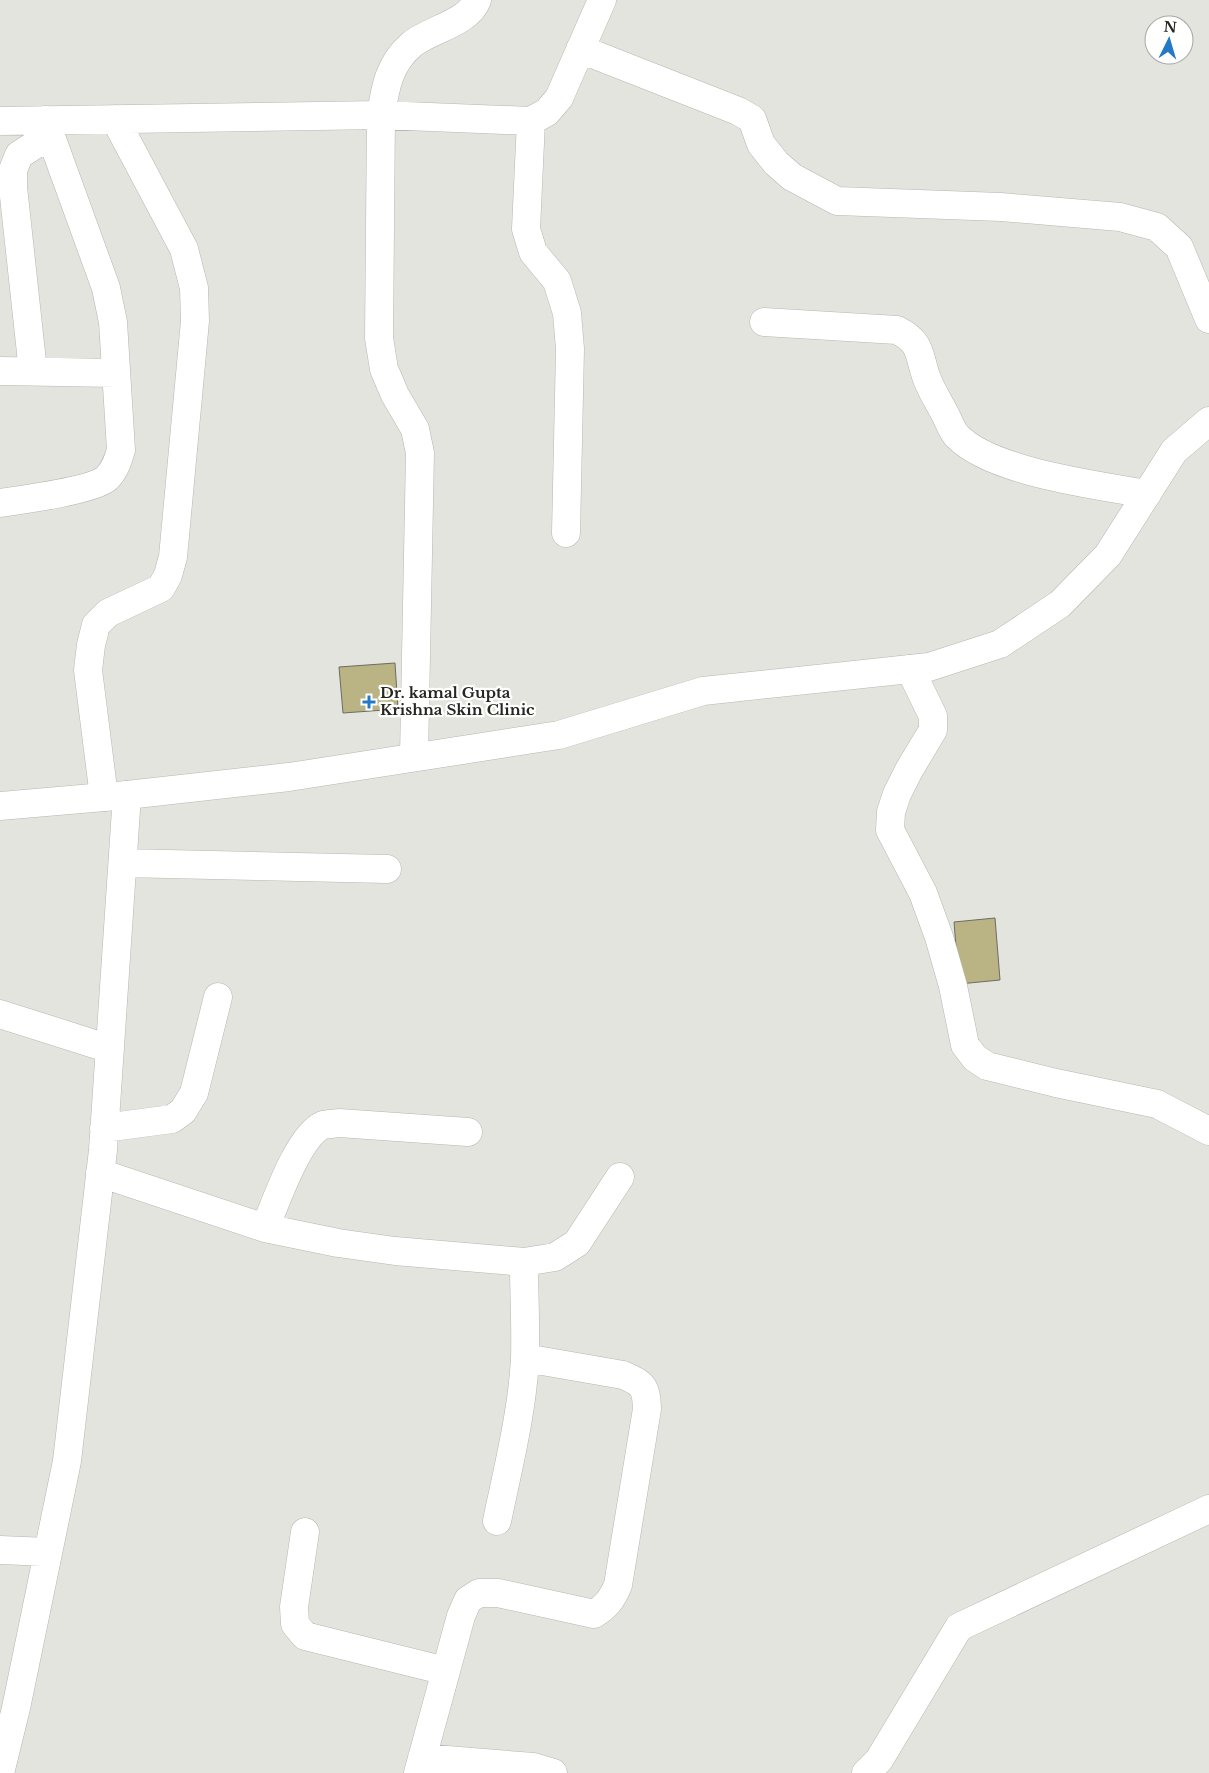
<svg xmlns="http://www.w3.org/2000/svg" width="1209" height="1773" viewBox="0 0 1209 1773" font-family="'Libre Baskerville',serif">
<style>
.building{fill:#bab383;stroke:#6c6b66}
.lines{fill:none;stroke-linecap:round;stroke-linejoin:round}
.minor-casing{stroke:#b7b6b0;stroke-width:29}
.tertiary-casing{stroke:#b7b6b0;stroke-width:29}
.minor{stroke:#fff;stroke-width:28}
.tertiary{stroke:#fff;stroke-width:28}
.poi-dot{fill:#2479c7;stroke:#fffffe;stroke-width:2}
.labels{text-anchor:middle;stroke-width:4.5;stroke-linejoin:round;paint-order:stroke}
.poi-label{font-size:15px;font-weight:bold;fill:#262624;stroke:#fffffe;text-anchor:start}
</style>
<rect width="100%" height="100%" fill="#e4e4de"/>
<path class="building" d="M395 663 398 709 343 713 339 667Z
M995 918 1000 980 959 984 954 922Z"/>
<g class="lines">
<defs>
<path id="minor" d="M580 49 738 111 752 119 761 144 776 163 792 177 837 201 1001 207 1120 217 1157 227 1179 247 1209 319
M0 121 381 115 531 121 547 112 559 98 602 0
M531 121 526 229 533 252 557 281 567 313 570 349 566 533
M764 322 897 330C923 343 918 355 927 379 932 392 940 404 946 416 949 422 952 431 957 436 991 472 1097 485 1147 494
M0 371 116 373
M33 371 13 187V170L19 155 50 135
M0 503C21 500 94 490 107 478 115 470 118 460 121 450L113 322 106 288 45 120
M910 669 933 716V730L909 770 897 794 891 812 890 830 923 893 939 937 953 986 965 1045 975 1058 987 1066 1056 1083 1157 1104 1209 1131
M414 757 420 453 415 429 395 395 384 369 379 338 381 115C385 88 389 64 411 45 428 30 469 23 477 0
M104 797 88 670 91 645 96 625 108 613 161 588 168 575 173 557 195 321 194 288 184 249 115 119
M123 863 387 869
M0 1014 110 1049
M104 1128 172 1119 183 1111 194 1093 218 997
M100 1173 265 1228 338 1243 395 1251 524 1262 555 1257 577 1243 620 1177
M265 1228C276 1202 298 1136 323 1125 327 1124 334 1124 339 1123L468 1132
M497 1521C508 1468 522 1413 525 1359 526 1327 524 1294 524 1262
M305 1532 294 1607 295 1624 305 1636 446 1671
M0 1550 48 1552
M422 1758 533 1767 553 1773
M0 1773 16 1708 67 1461 103 1150 127 795
M418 1773 461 1616 468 1600 479 1593H498L594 1614C607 1606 612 1599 618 1585L647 1409C646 1387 644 1384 623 1375L525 1358
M866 1773 879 1760 959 1627 1209 1509"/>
<path id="tertiary" d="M0 806 127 795 289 777 559 735 703 691 929 667 1000 644 1060 604 1108 555 1174 451 1209 421"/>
</defs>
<use href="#minor" class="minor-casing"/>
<use href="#tertiary" class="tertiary-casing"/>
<use href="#minor" class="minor"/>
<use href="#tertiary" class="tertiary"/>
</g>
<path class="poi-dot" d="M366.5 694.5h5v5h5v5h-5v5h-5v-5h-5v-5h5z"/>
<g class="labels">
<g class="poi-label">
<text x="380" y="698">Dr. kamal Gupta<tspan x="380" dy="17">Krishna Skin Clinic</tspan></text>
</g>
</g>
<g transform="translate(1169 40) rotate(5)"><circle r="24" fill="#fffffe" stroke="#a8a8a7"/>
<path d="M0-4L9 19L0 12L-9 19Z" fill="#2479c7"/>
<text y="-8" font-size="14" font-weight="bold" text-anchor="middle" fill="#262624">N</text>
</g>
</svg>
